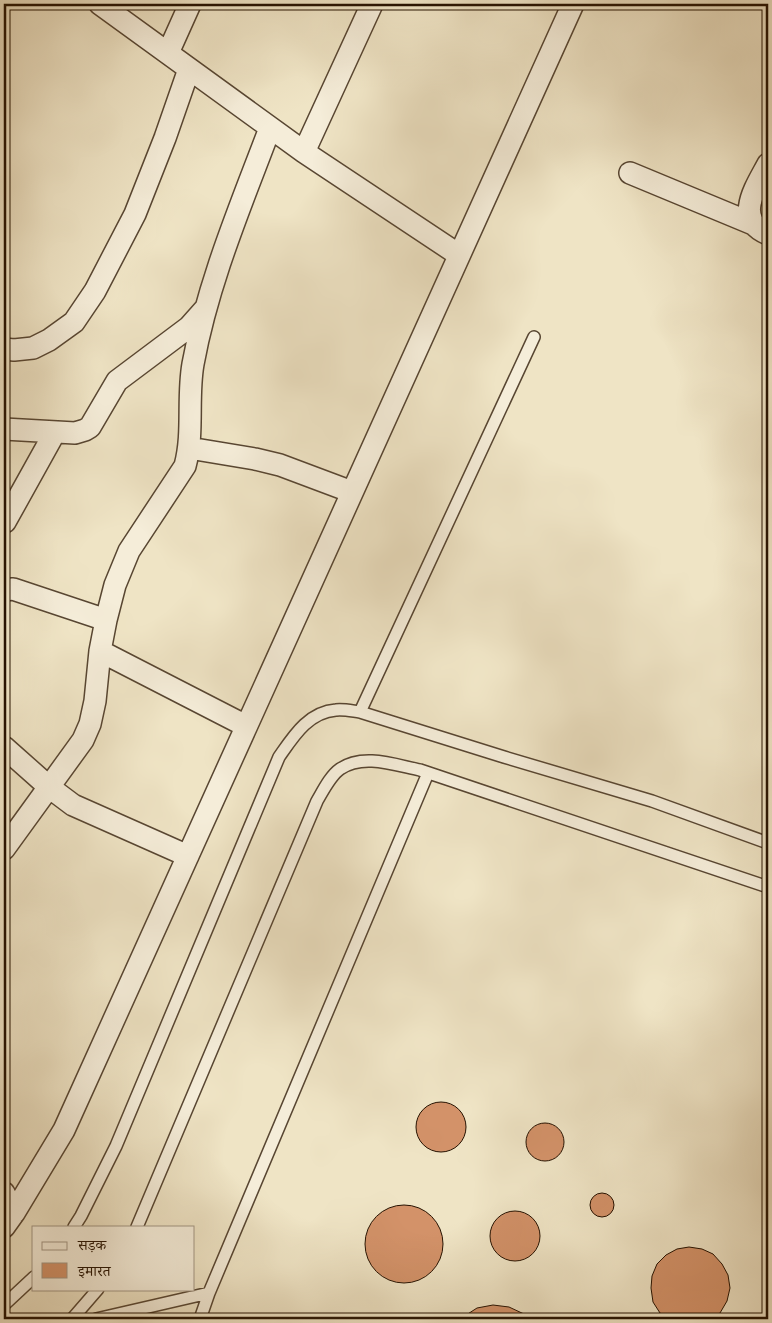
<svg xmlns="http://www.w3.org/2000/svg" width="772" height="1323" viewBox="0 0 772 1323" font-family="Vollkorn,'Noto Serif Devanagari',serif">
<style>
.building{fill:#d39269;stroke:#261201}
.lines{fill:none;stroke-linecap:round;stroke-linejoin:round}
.service-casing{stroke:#584632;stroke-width:14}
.minor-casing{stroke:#584632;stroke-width:24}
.service{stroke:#f5edd9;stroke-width:11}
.minor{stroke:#f5edd9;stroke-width:21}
</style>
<rect width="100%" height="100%" fill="#efe4c5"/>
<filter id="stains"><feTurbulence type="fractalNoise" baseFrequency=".004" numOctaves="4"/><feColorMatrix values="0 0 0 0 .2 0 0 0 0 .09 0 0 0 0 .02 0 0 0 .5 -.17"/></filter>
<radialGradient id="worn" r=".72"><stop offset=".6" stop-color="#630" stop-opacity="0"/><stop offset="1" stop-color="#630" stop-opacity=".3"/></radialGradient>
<path class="building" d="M416 1127a25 25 0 1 1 50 0a25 25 0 1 1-50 0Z
M526 1142a19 19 0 1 1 38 0a19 19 0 1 1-38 0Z
M590 1205a12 12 0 1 1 24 0a12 12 0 1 1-24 0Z
M365 1244a39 39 0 1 1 78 0a39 39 0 1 1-78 0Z
M490 1236a25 25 0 1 1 50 0a25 25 0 1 1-50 0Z
M689 1247 702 1249 713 1254 722 1264 728 1275 730 1288 727 1301 720 1313 712 1319H668L660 1313 653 1302 651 1288 652 1276 657 1264 666 1255 677 1249Z
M493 1305 509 1307 524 1314 529 1319H460L477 1308Z"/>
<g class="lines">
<defs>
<path id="service" d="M360 712 534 337
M74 1227 81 1216 116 1146 279 757C293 737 308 712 336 710 343 709 352 711 360 712L504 757 652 801 768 843
M137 1227 317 801C323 791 330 776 340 769 363 753 395 765 420 770L768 887
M4 1305 34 1277
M72 1319 98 1289
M96 1319 209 1293
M200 1319 209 1293 428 773"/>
<path id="minor" d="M100 4 304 152 459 255
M168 53 190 4
M304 152 372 4
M768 164C756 187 733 219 768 234
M630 173 753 224
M4 349 14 350 33 348 49 340 74 322 95 291 135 214 165 138 189 69
M4 429 75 433 85 430 90 427 117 381 189 327 205 309
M189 448 255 459 280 465 352 492
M5 522 55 432
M4 590 13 589 106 620
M100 651 246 726
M4 747 49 787 73 805 188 856
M4 849 83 740 90 724 95 701 100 651 106 620 115 585 129 551 185 466C194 433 187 398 193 364 208 282 241 205 270 128
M4 1193 14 1213
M4 1227 14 1213 64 1130 573 4"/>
</defs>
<use href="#service" class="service-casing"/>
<use href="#minor" class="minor-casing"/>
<use href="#service" class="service"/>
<use href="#minor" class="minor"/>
</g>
<rect width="772" height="1323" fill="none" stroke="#efe4c5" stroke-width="20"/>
<rect x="5" y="5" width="762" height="1313" fill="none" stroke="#261201" stroke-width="2.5"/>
<rect x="10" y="10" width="752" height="1303" fill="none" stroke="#261201"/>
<rect x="32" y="1226" width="162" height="65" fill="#f5edd9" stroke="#a29583"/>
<rect x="42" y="1242" width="25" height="8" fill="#f5edd9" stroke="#a29583"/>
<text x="78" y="1250" font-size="15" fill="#261201">सड़क</text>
<rect x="42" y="1263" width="25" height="15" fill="#d39269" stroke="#a29583"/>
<text x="78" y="1276" font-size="15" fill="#261201">इमारत</text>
<rect width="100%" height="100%" filter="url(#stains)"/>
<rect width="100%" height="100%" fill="url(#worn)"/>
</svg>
